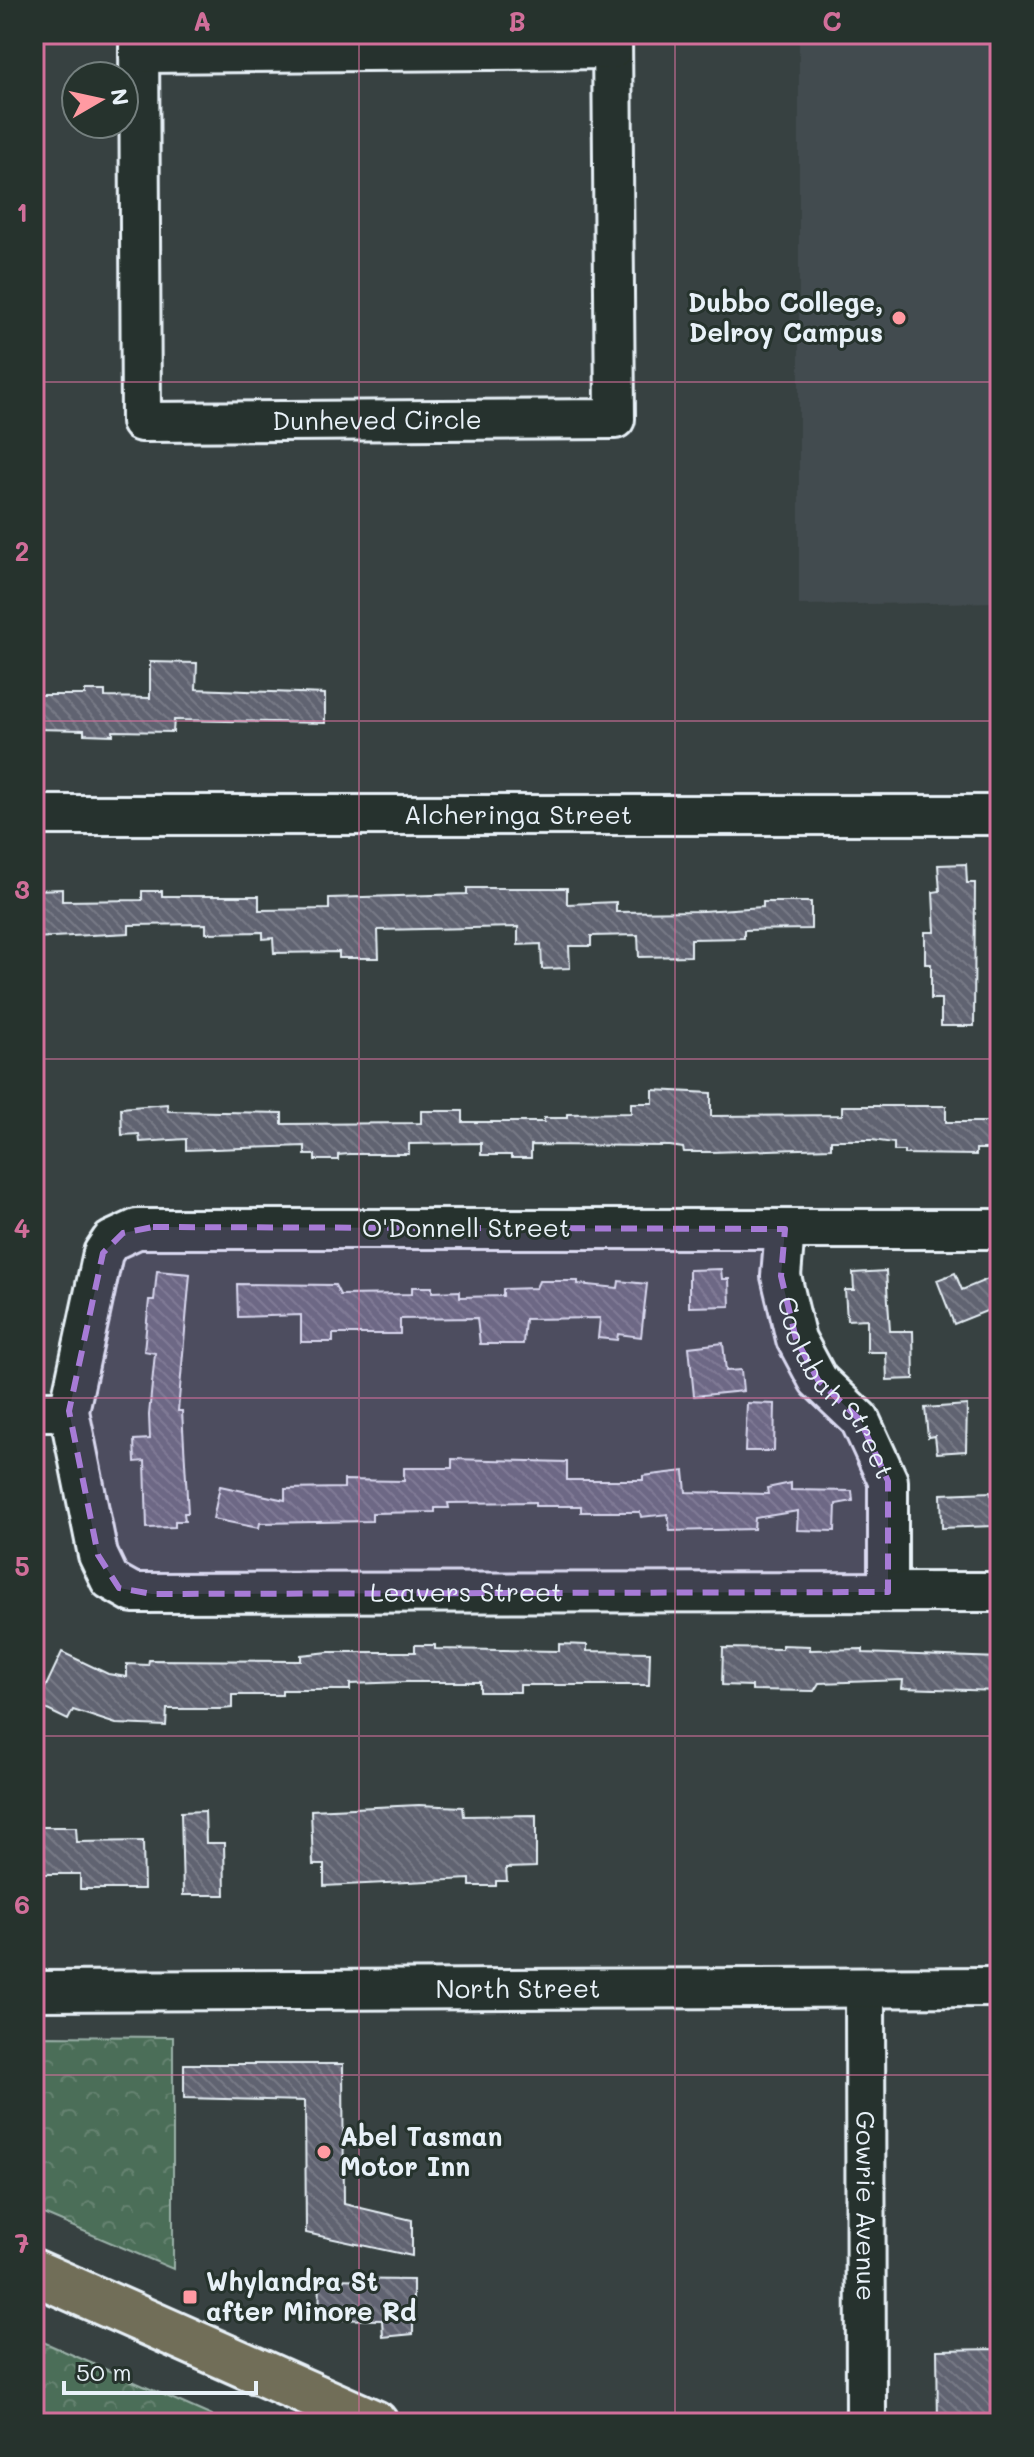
<svg xmlns="http://www.w3.org/2000/svg" width="1034" height="2457" viewBox="0 0 1034 2457" font-family="Mali,sans-serif">
<style>
.built{fill:#434b4f}
.forest{fill:url(#forest-crowns);stroke:#9ab0a8;stroke-width:2}
.building{fill:url(#building-back-hatch);stroke:#e8f1f8;stroke-width:2}
.lines{fill:none;stroke-linecap:round;stroke-linejoin:round}
.minor-casing{stroke:#e8f1f8;stroke-width:44}
.highway-casing{stroke:#e8f1f8;stroke-width:50}
.minor{stroke:#26332d;stroke-width:38}
.highway{stroke:#716e59;stroke-width:44}
.marked{fill:#a77bd6;fill-opacity:0.2;stroke:#a77bd6;stroke-width:6;stroke-dasharray:16 10;stroke-linejoin:round}
.grid{fill:none;stroke:#d16f9a;stroke-width:2;stroke-opacity:0.55}
.poi-dot{fill:#ff9aa2;stroke:#26332d;stroke-width:3}
.labels{text-anchor:middle;stroke-width:6;stroke-linejoin:round;paint-order:stroke}
.poi-label{font-size:26px;font-weight:bold;fill:#e8f1f8;stroke:#26332d;text-anchor:start}
.street-label{font-size:26px;fill:#e8f1f8;stroke:#26332d}
.neatline{fill:none;stroke:#d16f9a;stroke-width:3}
.grid-label{font-size:26px;text-anchor:middle;font-weight:bold;fill:#d16f9a}
</style>
<defs>
<pattern id="forest-crowns" width="20" height="18" patternUnits="userSpaceOnUse" patternTransform="scale(2)"><rect width="20" height="18" fill="#4c6e58"/><path d="M2 6a3 3 0 1 1 6 0M12 15a3 3 0 1 1 6 0" fill="none" stroke="#668371"/></pattern>
<pattern id="building-back-hatch" width="6" height="6" patternUnits="userSpaceOnUse" patternTransform="scale(2)"><rect width="6" height="6" fill="#606371"/><path d="M-1 5l2 2M0 0l6 6M5-1l2 2" fill="none" stroke="#777a86"/></pattern>
</defs>
<rect width="100%" height="100%" fill="#374141"/>
<filter id="ink" filterUnits="userSpaceOnUse"><feTurbulence type="fractalNoise" baseFrequency=".0125" numOctaves="2"/><feDisplacementMap in="SourceGraphic" scale="16" xChannelSelector="R" yChannelSelector="G"/><feConvolveMatrix kernelMatrix="1 2 1 2 8 2 1 2 1" color-interpolation-filters="sRGB"/></filter>
<g filter="url(#ink)">
<path class="built" d="M799 34H1000V602L799 605Z"/>
<path class="forest" d="M34 2036 173 2037V2269L34 2210Z
M34 2338 228 2423H34Z"/>
<path class="building" d="M150 662 197 663 196 689 325 694V723L174 720 173 732 113 731V735L84 734V730L34 729V695H85V691H105V697L150 698Z
M966 864 967 883H975L974 1026H941V999H931V964H925V932H935L933 892 940 891 938 865Z
M467 888H567V904L616 902V912L702 911 763 907V902H811V929L744 930V938L691 939V956L639 957 638 935 591 936V946H569L570 968 542 969 541 944 518 945V927L378 930 379 958H339V952L274 953 273 938 263 939V932L206 933V924L129 925V933L34 938V890L62 889V901L142 900V891H162V896H259V910L329 909V898L467 894Z
M653 1090 711 1093V1116L842 1115V1106H946V1122H1000V1149H976V1155L904 1154V1151H894V1143L872 1140H831V1148L712 1152H684L683 1148 670 1146 531 1145V1158H511V1155H481V1143L409 1144V1154H349L338 1155V1160H315V1155H305V1146L186 1150V1139L140 1142 139 1134 122 1135 121 1108 167 1104 168 1111 282 1113V1124L421 1123V1111H463V1122H544V1118H567V1114L631 1113V1103H653Z
M721 1269 722 1279H729L730 1306 689 1307V1270Z
M157 1271 190 1274 178 1411H182L188 1513H184L185 1521H175V1527L147 1528 145 1461 135 1462 134 1440 150 1439 149 1415 155 1353 144 1351 149 1300H154Z
M886 1271 890 1331H913L914 1379 887 1380 886 1352H867V1319L847 1320 845 1290H854L853 1273Z
M955 1273 962 1290 988 1279 999 1306 954 1324 937 1280Z
M539 1281H578V1284L618 1288 619 1281 647 1284 641 1337 618 1334 617 1340 598 1338 600 1318 525 1319 523 1344H480L477 1318 400 1319V1334H333V1342H301V1315L238 1317 237 1284 335 1285 340 1295 412 1294V1287H432V1292L460 1291V1297L503 1296V1289L536 1288Z
M723 1343 726 1371 741 1370 743 1391 694 1396 689 1347Z
M747 1403 775 1404 774 1451H745Z
M967 1405 966 1451 937 1453 935 1436 928 1437 925 1408Z
M452 1459 567 1462V1480H643V1476L684 1471 686 1492 768 1494 767 1488 791 1483V1490L852 1491 853 1501 836 1504 835 1531 797 1530 798 1511 755 1518 754 1529 670 1531 668 1514 641 1517 640 1512H581V1506H535V1502L448 1503 449 1508H435V1512L372 1513V1521L260 1523 259 1528 213 1519 220 1486 285 1500V1489L344 1488V1480L404 1481V1468H452Z
M991 1492 992 1526 942 1528 941 1494Z
M559 1644 587 1645V1651L650 1652 649 1685H520V1692H480V1682H406L350 1684V1690H282V1695H232V1708L222 1709H167L166 1726 116 1724 73 1710 68 1720 37 1705 62 1652 108 1674 127 1677V1664L148 1665 149 1660 301 1661V1655L329 1652H415V1645H435V1649L559 1651Z
M782 1645 810 1646V1650L863 1649V1653L1000 1658V1691L902 1688 903 1680 819 1683 814 1691 752 1690V1686L722 1685 723 1648 782 1649Z
M419 1805 463 1807 464 1816 536 1815V1867L506 1868 507 1881H496V1886H470V1879L324 1886V1865H313L311 1810Z
M205 1811 206 1843H224L225 1895H183L181 1812Z
M34 1827H76L77 1842 143 1841 144 1889H80V1874H34Z
M184 2064H343L344 2204 412 2220V2256L306 2233 305 2101 184 2098Z
M320 2279 413 2280V2334L383 2337 382 2320 319 2319Z
M1000 2349V2381H992L993 2423H938L937 2350Z"/>
<g class="lines">
<defs>
<g id="minor">
<path id="s1" d="M139 34 141 422 615 419 612 34"/>
<path d="M139 53 612 49"/>
<path id="s2" d="M34 815H1000"/>
<path id="s3" d="M785 1229 781 1276 796 1339 818 1380 860 1420 888 1481V1592"/>
<path id="s4" d="M1000 1229H137L111 1241 103 1253 69 1411 98 1555 110 1580 133 1593 1000 1592"/>
<path d="M34 1411H69"/>
<path id="s5" d="M865 1988 866 2423"/>
<path id="s6" d="M34 1991 1000 1987"/>
</g>
<path id="highway" d="M34 2272 375 2423"/>
</defs>
<use href="#minor" class="minor-casing"/>
<use href="#highway" class="highway-casing"/>
<use href="#minor" class="minor"/>
<use href="#highway" class="highway"/>
</g>
</g>
<path class="marked" d="M153 1227 785 1229 781 1276 796 1339 818 1380 860 1420 888 1481V1592L152 1594 119 1588 98 1555 69 1411 103 1253 123 1233Z"/>
<path class="grid" d="M359 34V2423M675 34V2423M34 382H1000M34 721H1000M34 1059H1000M34 1398H1000M34 1736H1000M34 2075H1000"/>
<g class="poi-dot">
<circle cx="899" cy="318" r="8"/>
<circle cx="324" cy="2152" r="8"/>
<rect x="182" y="2289" width="16" height="16" rx="4"/>
</g>
<g class="labels">
<g class="poi-label">
<text x="883" y="312" text-anchor="end">Dubbo College,<tspan x="883" dy="30">Delroy Campus</tspan></text>
<text x="340" y="2146">Abel Tasman<tspan x="340" dy="30">Motor Inn</tspan></text>
<text x="206" y="2291">Whylandra St<tspan x="206" dy="30">after Minore Rd</tspan></text>
</g>
<g class="street-label">
<text dy="9" stroke="none"><textPath href="#s1" startOffset="624">Dunheved Circle</textPath></text>
<text dy="9" stroke="none"><textPath href="#s2" startOffset="484">Alcheringa Street</textPath></text>
<text x="466" y="1237">O'Donnell Street</text>
<text dy="9" stroke="none"><textPath href="#s3" startOffset="174">Coolabah Street</textPath></text>
<text dy="9" stroke="none"><textPath href="#s4" startOffset="1602">Leavers Street</textPath></text>
<text dy="9" stroke="none"><textPath href="#s6" startOffset="484">North Street</textPath></text>
<text dy="9" stroke="none"><textPath href="#s5" startOffset="218">Gowrie Avenue</textPath></text>
</g>
</g>
<rect width="1034" height="2457" fill="none" stroke="#26332d" stroke-width="88"/>
<g transform="translate(100 100) rotate(81)"><circle r="38" fill="#26332d" stroke="#747f7e" stroke-width="2"/>
<path d="M0-6L14 30L0 20L-14 30Z" fill="#ff9aa2"/>
<text y="-12" font-size="22" font-weight="bold" text-anchor="middle" fill="#e8f1f8">N</text>
</g>
<path d="M64 2381v12h192v-12" fill="none" stroke="#e8f1f8" stroke-width="4"/>
<text x="76" y="2381" font-size="24" fill="#e8f1f8" stroke="#26332d" stroke-width="6" paint-order="stroke">50 m</text>
<rect x="44" y="44" width="946" height="2369" class="neatline"/>
<g class="grid-label">
<text x="202" y="31">A</text>
<text x="517" y="31">B</text>
<text x="832" y="31">C</text>
<text x="22" y="222">1</text>
<text x="22" y="561">2</text>
<text x="22" y="899">3</text>
<text x="22" y="1238">4</text>
<text x="22" y="1576">5</text>
<text x="22" y="1914">6</text>
<text x="22" y="2253">7</text>
</g>
</svg>
